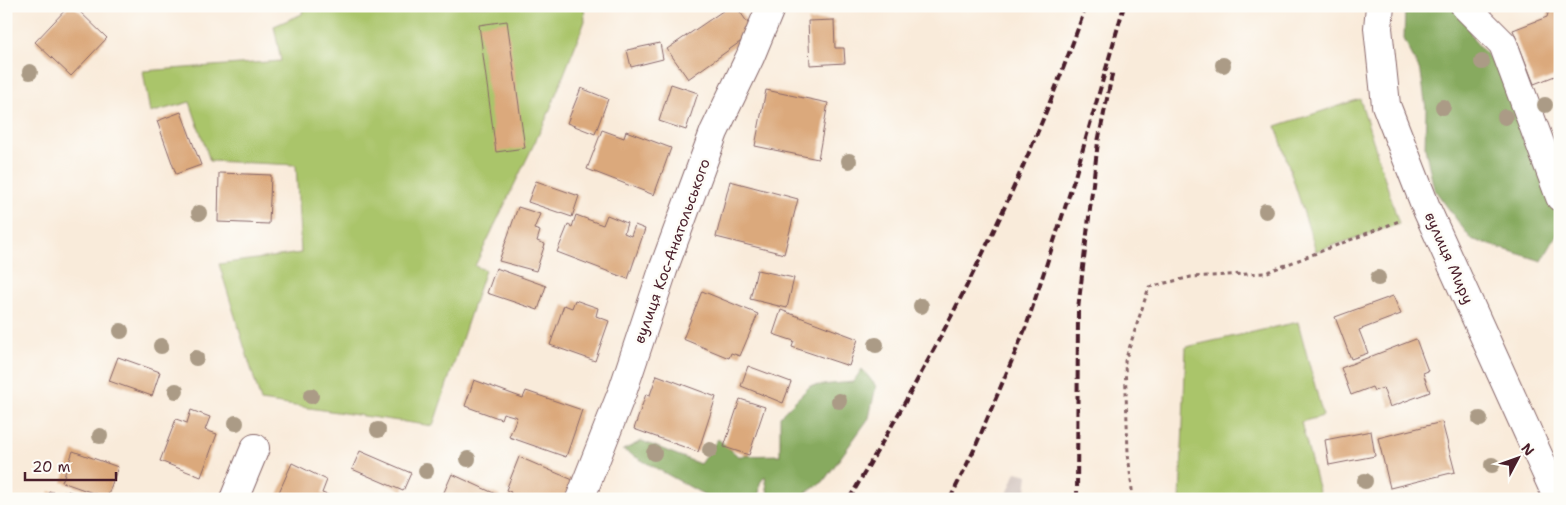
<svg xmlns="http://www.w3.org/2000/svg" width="1566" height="505" viewBox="0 0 1566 505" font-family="'Shantell Sans',sans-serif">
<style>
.industrial{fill:#cfc0ba}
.green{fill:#aac56b;stroke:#7a724b}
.forest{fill:#87aa5f;stroke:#686445}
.building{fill:#dba97c}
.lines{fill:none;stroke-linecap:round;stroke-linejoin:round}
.minor-casing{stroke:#876668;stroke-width:30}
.path{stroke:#876668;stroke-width:3;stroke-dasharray:4 4;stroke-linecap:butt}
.minor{stroke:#fff;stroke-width:28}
.rail{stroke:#4a1f2b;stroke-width:4;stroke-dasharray:8 4;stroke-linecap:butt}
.tree{fill:#ab9b86}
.labels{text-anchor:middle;stroke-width:5;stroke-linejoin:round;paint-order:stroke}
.street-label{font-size:15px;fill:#4a1f2b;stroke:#fdfcf7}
</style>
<rect width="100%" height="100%" fill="#fdfcf7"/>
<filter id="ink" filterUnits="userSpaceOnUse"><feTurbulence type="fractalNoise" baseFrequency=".02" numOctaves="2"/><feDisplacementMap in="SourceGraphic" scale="10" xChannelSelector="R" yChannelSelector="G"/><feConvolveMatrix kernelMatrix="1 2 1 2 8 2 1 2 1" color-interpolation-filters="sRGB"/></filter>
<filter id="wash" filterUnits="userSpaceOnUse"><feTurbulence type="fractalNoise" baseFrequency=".0096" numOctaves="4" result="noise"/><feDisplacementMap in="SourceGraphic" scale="20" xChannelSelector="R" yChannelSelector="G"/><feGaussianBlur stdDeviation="1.12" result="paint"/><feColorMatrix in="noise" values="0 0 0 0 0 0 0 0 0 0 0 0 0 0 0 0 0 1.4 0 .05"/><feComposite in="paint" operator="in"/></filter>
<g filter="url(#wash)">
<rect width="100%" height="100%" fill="#f9ebda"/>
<path class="industrial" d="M1016 472 1028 475 1025 499H1005Z"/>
<path class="green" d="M303 6H584L585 21 547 117 475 266 485 270 433 426 261 401 219 264 301 253 296 165 210 161 190 102 150 113 143 71 281 61 274 26 302 14Z
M1360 99 1399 224 1316 251 1276 126Z
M1298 322 1323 416 1301 422 1321 499H1180L1186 347Z"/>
<path class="forest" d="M1411 6H1453L1462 11 1473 39 1513 85 1521 135 1534 163 1560 192V229L1542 261 1471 239 1434 189 1425 148 1426 109 1421 73 1404 39 1405 9Z
M862 369 876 386 869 418 823 482 796 499H777L768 495 765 476 760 483 759 499H712L623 450 642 441 700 464 718 439 738 456 780 455V416L810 386 853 382Z"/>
<g id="blocks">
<path class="building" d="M69 6H74L107 38 71 76 35 42Z
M730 6H736L754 32 688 79 667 49Z
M1550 6H1560V74L1534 84 1513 30 1547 17Z
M834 20 835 48H844L845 63 810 65 808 21Z
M507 21 525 148 496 152 479 25Z
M660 43 663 59 631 67 627 50Z
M671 84 698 93 686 130 659 121Z
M581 88 608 99 595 134 567 123Z
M766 90 828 103 818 159 755 146Z
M181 112 201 165 176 174 157 121Z
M602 130 624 138 626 131 671 148 654 195 587 169Z
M219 173 271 175 269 224 218 222Z
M536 181 579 196 572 217 528 202Z
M730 181 798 199 784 254 716 237Z
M518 207 540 214 534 229 540 231 537 241 545 244 536 271 499 261Z
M576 215 603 225 607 215 627 223 624 233 631 236 635 225 645 229 628 279 557 252 568 225 572 227Z
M496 268 546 286 538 310 487 293Z
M757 270 794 278 787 308 750 299Z
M702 291 758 314 740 356 731 353 729 358 683 339Z
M1393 296 1401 314 1359 330 1368 353 1351 359 1335 317Z
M575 300 598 308 596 316 609 321 595 361 550 345 564 305 572 308Z
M781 310 858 339 849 366 792 347 794 341 773 334Z
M1416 339 1428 371 1423 373 1430 392 1390 407 1383 388 1374 391 1372 387 1351 395 1341 368Z
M118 357 160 372 152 396 109 381Z
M748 366 791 382 783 403 741 386Z
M657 375 716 397 698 452 634 429 646 394 650 395Z
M474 380 523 398 526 391 582 410 566 457 509 437 517 417 503 413 501 419 465 406Z
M740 399 765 407 749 455 724 447Z
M191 410 210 417 205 430 217 434 201 477 160 461 176 419 187 423Z
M1442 422 1455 472 1390 488 1378 438Z
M1371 431 1375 456 1329 465 1325 440Z
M73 451 118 467 107 498 62 482Z
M360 451 411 473 403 491 352 469Z
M519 457 573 480 565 499H508L511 492 506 490Z
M292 463 327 480 322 493 330 496 329 499H276Z
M452 474 500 496 499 499H441Z
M49 491 66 496 68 491 90 499H47Z"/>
</g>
</g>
<g filter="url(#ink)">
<use href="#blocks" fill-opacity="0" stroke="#876668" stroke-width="1"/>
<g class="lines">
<defs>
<path id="minor" d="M1380 6 1378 28 1386 105 1427 210 1558 499
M1465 6 1503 44 1560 197
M234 499 255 448
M580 499 623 390 663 270 714 132 750 57 771 6"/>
</defs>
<use href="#minor" class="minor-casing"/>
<path class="path" d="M1133 499 1128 453 1125 361 1149 287 1191 277 1265 273 1399 221"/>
<use href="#minor" class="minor"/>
<path class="rail" d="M849 499C944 340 1025 181 1086 6
M950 499 974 450 1026 327 1074 180 1124 6
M1077 499 1078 309 1098 142 1113 70"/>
</g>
<g class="tree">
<circle cx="1482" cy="62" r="8"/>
<circle cx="1223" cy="65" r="8"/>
<circle cx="30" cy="72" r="8"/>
<circle cx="1545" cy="105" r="8"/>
<circle cx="1443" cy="107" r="8"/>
<circle cx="1505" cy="117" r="8"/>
<circle cx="849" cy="161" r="8"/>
<circle cx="1266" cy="211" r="8"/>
<circle cx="199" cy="213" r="8"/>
<circle cx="1378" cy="278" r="8"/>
<circle cx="921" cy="306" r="8"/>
<circle cx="121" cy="331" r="8"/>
<circle cx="876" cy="345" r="8"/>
<circle cx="161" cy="346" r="8"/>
<circle cx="196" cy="358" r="8"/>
<circle cx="176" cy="391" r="8"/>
<circle cx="311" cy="396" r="8"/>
<circle cx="839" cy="401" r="8"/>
<circle cx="1480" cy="419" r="8"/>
<circle cx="236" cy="423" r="8"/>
<circle cx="378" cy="430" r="8"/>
<circle cx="100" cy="436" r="8"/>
<circle cx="710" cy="450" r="8"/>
<circle cx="654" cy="453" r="8"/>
<circle cx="468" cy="459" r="8"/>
<circle cx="1492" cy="465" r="8"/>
<circle cx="426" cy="471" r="8"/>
<circle cx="1365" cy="481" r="8"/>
</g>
</g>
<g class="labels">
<g class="street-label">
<text transform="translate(672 251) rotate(-70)" y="5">вулиця Кос-Анатольського</text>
<text transform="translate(1449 258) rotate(66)" y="5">вулиця Миру</text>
</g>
</g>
<rect width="1566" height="505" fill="none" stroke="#fdfcf7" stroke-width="25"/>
<g transform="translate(1518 458) rotate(49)" stroke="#fdfcf7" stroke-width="4" paint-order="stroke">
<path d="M0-4L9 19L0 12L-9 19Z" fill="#4a1f2b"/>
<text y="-8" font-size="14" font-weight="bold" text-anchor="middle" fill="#4a1f2b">N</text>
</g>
<path d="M25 472v8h91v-8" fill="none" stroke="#4a1f2b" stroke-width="2.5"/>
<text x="32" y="472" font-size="15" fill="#4a1f2b" stroke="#fdfcf7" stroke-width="4" paint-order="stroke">20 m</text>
</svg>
